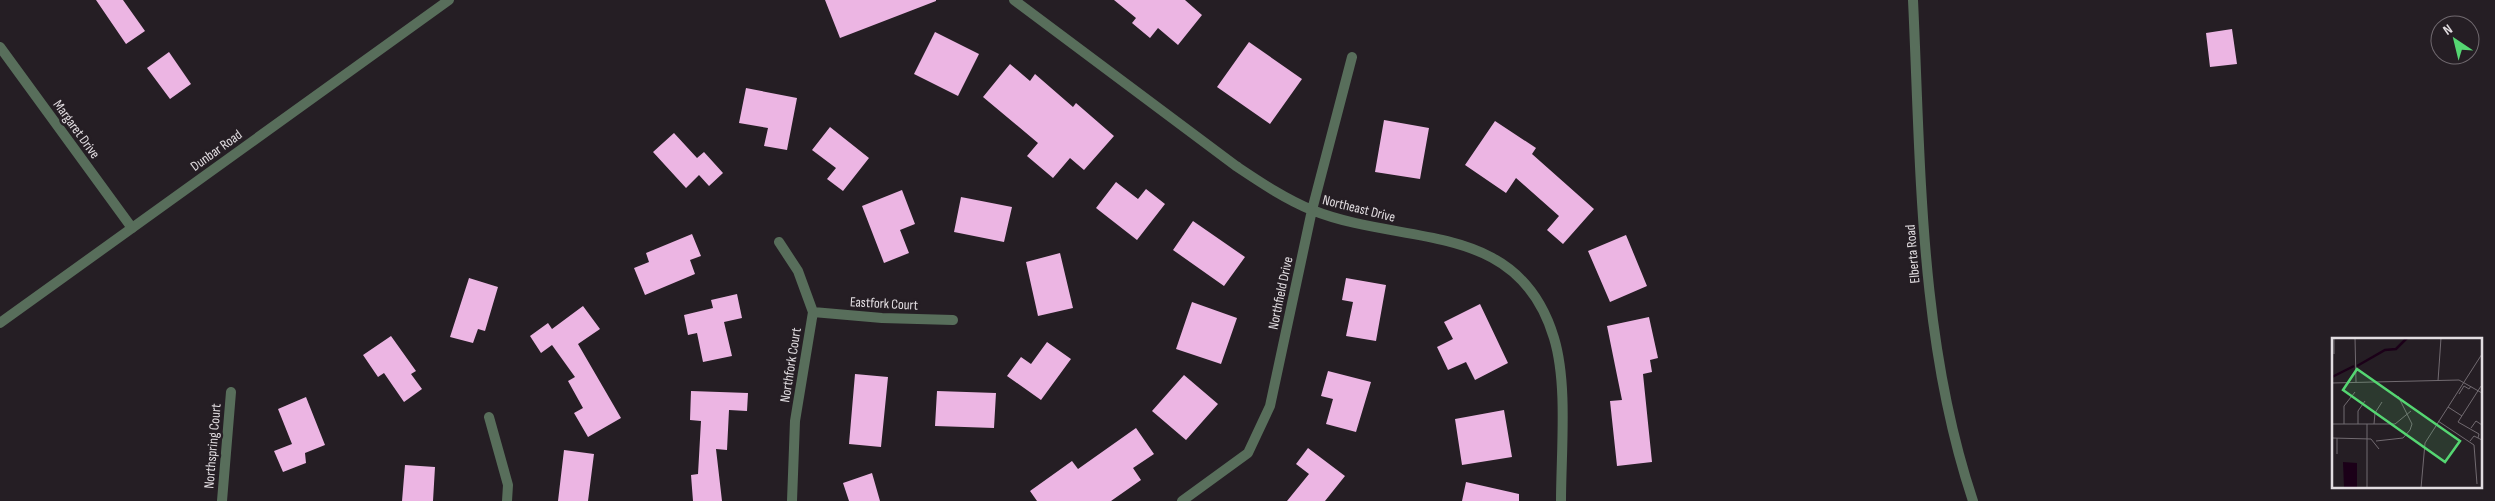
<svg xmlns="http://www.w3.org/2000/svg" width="2495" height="501" viewBox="0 0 2495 501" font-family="'Sofia Sans Condensed',sans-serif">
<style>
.building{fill:#ecb5e3}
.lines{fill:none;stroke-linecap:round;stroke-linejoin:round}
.minor{stroke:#586e5b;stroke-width:10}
.tertiary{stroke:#586e5b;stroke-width:10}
.labels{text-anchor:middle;stroke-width:5;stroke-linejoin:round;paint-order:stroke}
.street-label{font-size:14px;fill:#e2dde1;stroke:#251e24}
.inset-river{fill:none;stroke:#1b0018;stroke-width:2.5}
.inset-road{fill:none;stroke:#716a70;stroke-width:1}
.view{fill:#55d672;fill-opacity:0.15;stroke:#55d672;stroke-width:2.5}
.inset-edge{fill:none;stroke:#e2dde1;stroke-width:2.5}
</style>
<rect width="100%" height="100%" fill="#251e24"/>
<path class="building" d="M96 0H123L145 31 126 44Z
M825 0H936V1L840 38Z
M1114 0H1185L1202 15 1178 45 1158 28 1150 38 1132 23 1136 18Z
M2232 29 2237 64 2210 67 2206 33Z
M935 32 979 54 958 96 914 74Z
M1249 42 1302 79 1270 124 1217 87Z
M169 52 191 84 170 99 147 68Z
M1010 64 1030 81 1035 74 1073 107 1076 103 1114 136 1084 170 1070 158 1053 178 1027 156 1038 143 983 97Z
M746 88 797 98 787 150 764 146 768 128 739 123Z
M1384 120 1429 128 1420 179 1375 172Z
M1495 121 1536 148 1532 154 1594 209 1563 244 1547 230 1559 216 1516 178 1506 193 1465 165Z
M830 127 869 158 843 191 827 179 836 168 812 150Z
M674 133 697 158 704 152 723 173 709 186 699 175 686 188 653 152Z
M1116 182 1138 199 1146 189 1165 204 1137 240 1096 208Z
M902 190 915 224 900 230 909 253 884 263 862 206Z
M961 197 1012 207 1004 242 954 232Z
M1193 221 1245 257 1224 286 1173 250Z
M692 234 701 256 690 260 695 274 645 295 634 268 649 262 646 253Z
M1626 235 1647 286 1610 302 1588 251Z
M1060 253 1073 308 1038 316 1026 262Z
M469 278 498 287 485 331 478 329 473 343 450 337Z
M1346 278 1386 285 1376 341 1346 336 1353 302 1342 300Z
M737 294 742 318 724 322 732 356 703 362 697 333 688 335 684 315 713 308 711 300Z
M1192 302 1237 318 1221 364 1176 349Z
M1480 304 1508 363 1475 380 1466 362 1448 370 1437 347 1453 339 1444 322Z
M583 306 600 329 578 344 621 418 588 437 574 413 583 408 568 381 575 377 552 345 541 353 530 336 548 323 552 329Z
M1649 317 1658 358 1650 360 1652 372 1643 374 1652 462 1617 466 1610 401 1622 400 1607 326Z
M391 336 416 371 411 374 422 389 404 402 384 373 378 377 363 355Z
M1047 342 1071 359 1041 400 1007 376 1021 357 1031 364Z
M1328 371 1371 382 1356 432 1326 424 1333 399 1321 396Z
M855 374 888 377 881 447 849 444Z
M1184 375 1218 404 1186 440 1152 411Z
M691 391 748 393 747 411 729 410 727 450 716 449 722 501H693L691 475 698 474 701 421 690 420Z
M937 391 996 393 994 428 935 426Z
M306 397 325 445 305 453 306 463 283 472 274 451 292 444 278 409Z
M1504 410 1512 457 1462 465 1455 419Z
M1136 428 1154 454 1133 468 1141 480 1111 501H1037L1030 491 1072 461 1078 469Z
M1308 448 1345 476 1325 501H1287L1309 474 1296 464Z
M564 450 594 454 588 501H558Z
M405 465 435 467 433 501H402Z
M872 473 880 501H849L843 483Z
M1466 482 1519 494V501H1462Z"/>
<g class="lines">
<path class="minor" d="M1014 0 1236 166C1260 182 1285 199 1312 210 1404 247 1518 218 1554 338 1568 384 1561 452 1561 501
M0 47 132 228
M779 242 798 271 813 312 795 421 792 501
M813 312 882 318 953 320
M489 417 508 485 507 501
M222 501 231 392
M1182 501 1248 453 1270 406 1312 210 1352 57"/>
<path class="tertiary" d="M1913 0C1921 168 1919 340 1973 501
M0 323 449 0"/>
</g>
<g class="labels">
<g class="street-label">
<text transform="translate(77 129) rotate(54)" y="5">Margaret Drive</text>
<text transform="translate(216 150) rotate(-36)" y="5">Dunbar Road</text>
<text transform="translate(1359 208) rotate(14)" y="5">Northeast Drive</text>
<text transform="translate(1912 254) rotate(-95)" y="5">Elberta Road</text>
<text transform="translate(1280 293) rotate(-78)" y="5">Northfield Drive</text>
<text transform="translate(884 303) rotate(3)" y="5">Eastfork Court</text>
<text transform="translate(790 365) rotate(-81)" y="5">Northfork Court</text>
<text transform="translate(212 446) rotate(-85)" y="5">Northspring Court</text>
</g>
</g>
<g transform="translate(2332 338)">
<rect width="150" height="150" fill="#251e24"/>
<path d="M11 124 25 125V150H12Z" fill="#1b0018"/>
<path class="inset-river" d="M25 28 53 12 64 11 75 0M0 39 22 28"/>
<path class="inset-road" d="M2 0V16M23 0 24 44M106 43 109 0M0 45 127 42 150 55M127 56 132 48 137 51 139 48M116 69 130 78M106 83 142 107 145 146M0 86H63L79 73M12 86V68L23 54M26 86V73L33 63M35 86V150M42 86 43 75 50 64M139 90 144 83 150 87M0 100 39 101 47 111M5 100V116M146 100 147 96 126 84 149 48M44 103 71 100 78 92 80 86 66 58M138 103 142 98 150 102M89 150 93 105 150 16"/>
<path class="view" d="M25 31 128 103 113 124 11 52Z"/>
<rect width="150" height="150" class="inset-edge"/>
</g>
<g transform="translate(2455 40) rotate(325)"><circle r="24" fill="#251e24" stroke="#716a70"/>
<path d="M0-4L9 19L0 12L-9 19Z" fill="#55d672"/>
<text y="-8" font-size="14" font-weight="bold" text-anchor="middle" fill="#e2dde1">N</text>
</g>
</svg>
